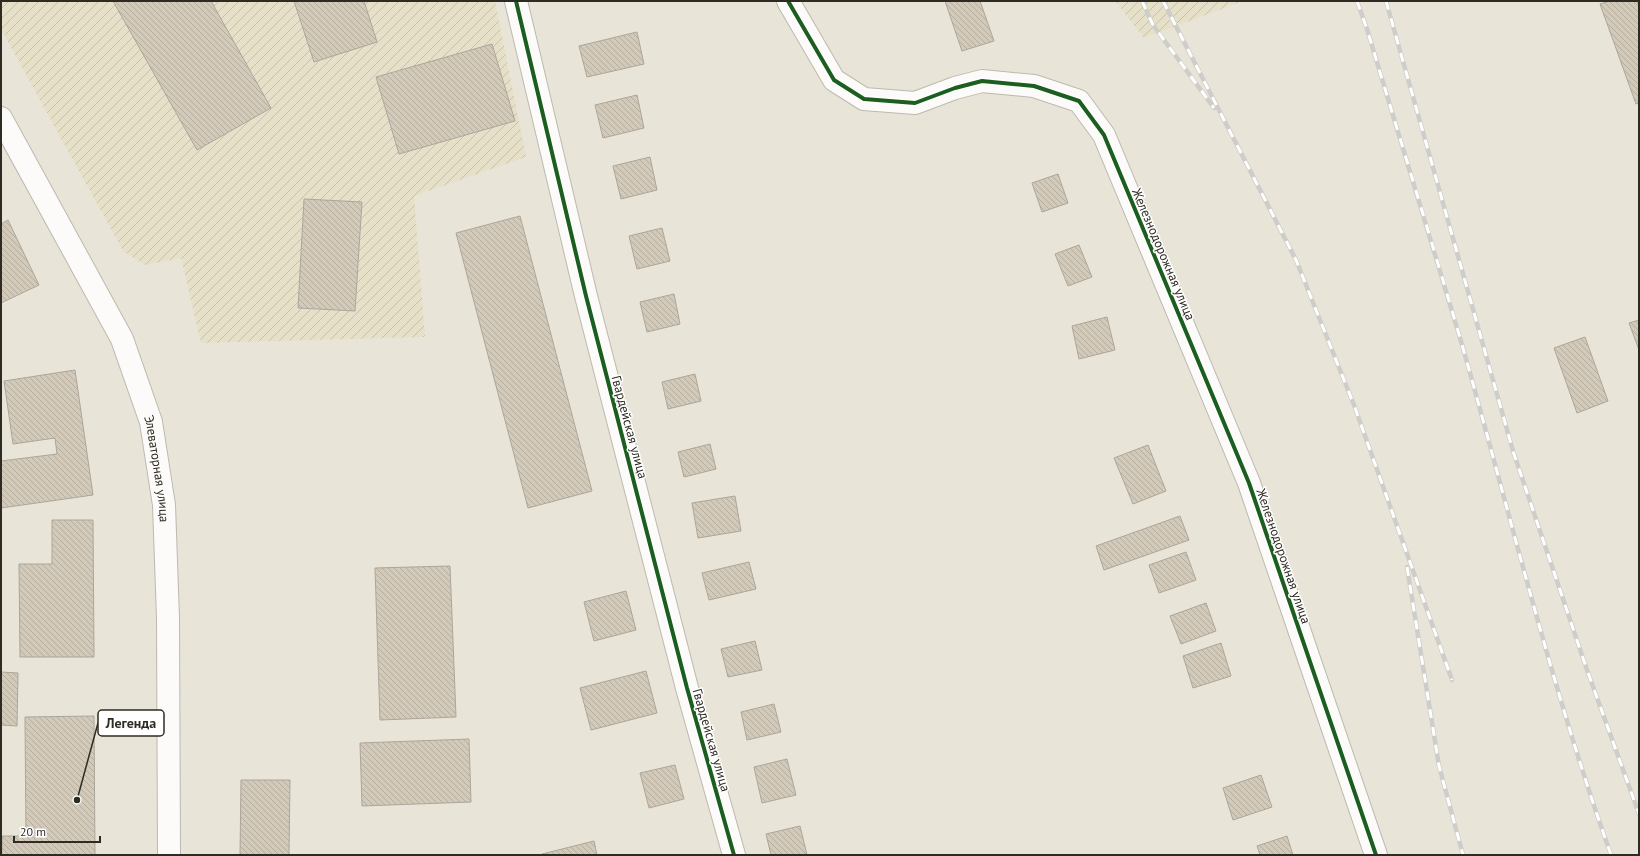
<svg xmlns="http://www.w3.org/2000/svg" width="1640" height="856" viewBox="0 0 1640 856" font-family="'PT Sans',sans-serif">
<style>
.industrial{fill:url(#industrial-furrows)}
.building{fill:url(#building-back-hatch);stroke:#aba69c}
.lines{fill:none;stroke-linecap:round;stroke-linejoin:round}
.minor-casing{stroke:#bcb9af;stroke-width:24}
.minor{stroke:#fcfbf9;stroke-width:22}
.rail-casing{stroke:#cecdc9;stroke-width:4.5}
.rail{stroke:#fff;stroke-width:3;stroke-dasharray:9;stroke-linecap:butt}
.cycleway-casing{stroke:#fff;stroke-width:6}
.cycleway{stroke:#1b5e20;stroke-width:4}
.labels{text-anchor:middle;stroke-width:3;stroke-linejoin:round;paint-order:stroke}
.street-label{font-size:13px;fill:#2e2b22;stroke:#fff}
.leader{fill:none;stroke:#2e2b22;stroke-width:1.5}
.callout-dot{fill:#2e2b22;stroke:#fff;stroke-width:1.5}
.callout{fill:#fff;stroke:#2e2b22;stroke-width:1.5}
.callout-label{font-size:14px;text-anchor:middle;font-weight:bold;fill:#2e2b22}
</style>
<defs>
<pattern id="industrial-furrows" width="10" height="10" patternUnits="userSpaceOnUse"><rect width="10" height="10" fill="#e7e0c8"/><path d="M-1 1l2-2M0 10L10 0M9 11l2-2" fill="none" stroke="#c6c0ac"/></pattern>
<pattern id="building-back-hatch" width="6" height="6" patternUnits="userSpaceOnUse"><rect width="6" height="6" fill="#d3c9b8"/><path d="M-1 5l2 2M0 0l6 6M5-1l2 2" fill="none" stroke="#b5ad9e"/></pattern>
</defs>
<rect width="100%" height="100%" fill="#e8e4d7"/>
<path class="industrial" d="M1 1H495L526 157 414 196 425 337 201 343 181 258 145 265 123 251 1 29Z
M1115 1H1243L1144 38Z"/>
<path class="building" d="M113 1H211L271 108 197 150Z
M294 1H364L377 42 314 62Z
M945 1H980L994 41 962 51Z
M1610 1H1637L1639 6V103L1636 104 1600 4Z
M637 32 644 64 587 77 579 46Z
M492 44 515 121 399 154 376 77Z
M637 95 644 128 603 138 595 105Z
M650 157 657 190 621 199 613 166Z
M1058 174 1068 203 1042 212 1032 183Z
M304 199 362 202 355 311 298 308Z
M520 216 592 491 528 508 456 233Z
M8 220 39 285 1 303V224Z
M662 228 670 261 637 269 629 236Z
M1079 245 1092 277 1068 286 1055 254Z
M674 294 680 324 647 332 640 302Z
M1107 317 1115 350 1079 359 1072 326Z
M1639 320V350L1629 323Z
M1585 337 1608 401 1577 413 1554 348Z
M75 370 93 495 1 508V461L57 454 55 438 13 444 4 381Z
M695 374 701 401 668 409 662 382Z
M710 444 716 469 684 477 678 452Z
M1148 445 1166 491 1133 504 1114 458Z
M735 496 741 531 698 538 692 503Z
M1180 516 1189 540 1104 570 1096 546Z
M52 520H93L94 657H20L19 564H52Z
M1186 552 1196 580 1159 593 1149 565Z
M749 562 756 589 709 600 702 573Z
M450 566 456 717 380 720 375 568Z
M626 591 636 630 594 641 584 602Z
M1206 603 1216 631 1181 644 1170 616Z
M755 641 762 670 728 677 721 649Z
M1221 643 1231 676 1193 688 1183 656Z
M646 671 657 713 591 730 580 688Z
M1 672 18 673 17 726 1 725Z
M774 704 781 732 747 740 741 712Z
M94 716 95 855H2V836H26L25 717Z
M469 739 471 802 362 806 360 743Z
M787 759 796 795 762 803 754 767Z
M675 765 684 799 649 808 640 773Z
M1261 775 1272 807 1233 820 1223 788Z
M241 780H290L289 855H240Z
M800 826 807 855H771L766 834Z
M1287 836 1293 855H1260L1257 846Z
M594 841 597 855H542V854Z"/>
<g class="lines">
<defs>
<g id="minor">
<path d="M516 1 586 296 687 688 734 855"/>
<path d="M788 1 834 80 864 99 915 103 955 88 982 81 1034 86 1079 101 1104 135 1249 483 1376 855"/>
<path id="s1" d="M1 118 122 339 151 422 164 505 168 618 169 855"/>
</g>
</defs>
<use href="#minor" class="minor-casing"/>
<use href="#minor" class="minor"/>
<defs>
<path id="rail" d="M1142 1 1153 25 1214 108
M1163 1 1296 260 1354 405 1452 680
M1357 1 1367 29C1399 136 1432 242 1463 348 1511 518 1552 689 1611 855
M1386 1 1513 451 1586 667 1639 814
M1407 567 1439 766 1463 855"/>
</defs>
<use href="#rail" class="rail-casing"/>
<use href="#rail" class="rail"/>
<defs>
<path id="cycleway" d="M516 1 586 296 687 688 734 855
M788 1 834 80 864 99 915 103 955 88 982 81 1034 86 1079 101 1104 135 1249 483 1376 855"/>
</defs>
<use href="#cycleway" class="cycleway-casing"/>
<use href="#cycleway" class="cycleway"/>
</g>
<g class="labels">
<g class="street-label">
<text transform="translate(1164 254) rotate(67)" y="5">Железнодорожная улица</text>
<text transform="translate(630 427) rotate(75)" y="5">Гвардейская улица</text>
<text dy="5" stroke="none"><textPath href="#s1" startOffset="387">Элеваторная улица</textPath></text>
<text transform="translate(1284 556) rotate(71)" y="5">Железнодорожная улица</text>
<text transform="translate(712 740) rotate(74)" y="5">Гвардейская улица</text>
</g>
</g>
<path class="leader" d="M77 800L98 723"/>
<circle class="callout-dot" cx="77" cy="800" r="4"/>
<rect class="callout" x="98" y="710" width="66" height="26" rx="4"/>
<g class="callout-label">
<text x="131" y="728">Легенда</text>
</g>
<rect width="1640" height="856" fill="none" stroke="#2e2b22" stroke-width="4"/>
<path d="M14 836v6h86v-6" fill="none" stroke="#2e2b22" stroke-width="2"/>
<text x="20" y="836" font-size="12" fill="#2e2b22" stroke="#ffffff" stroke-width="3" paint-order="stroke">20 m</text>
</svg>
